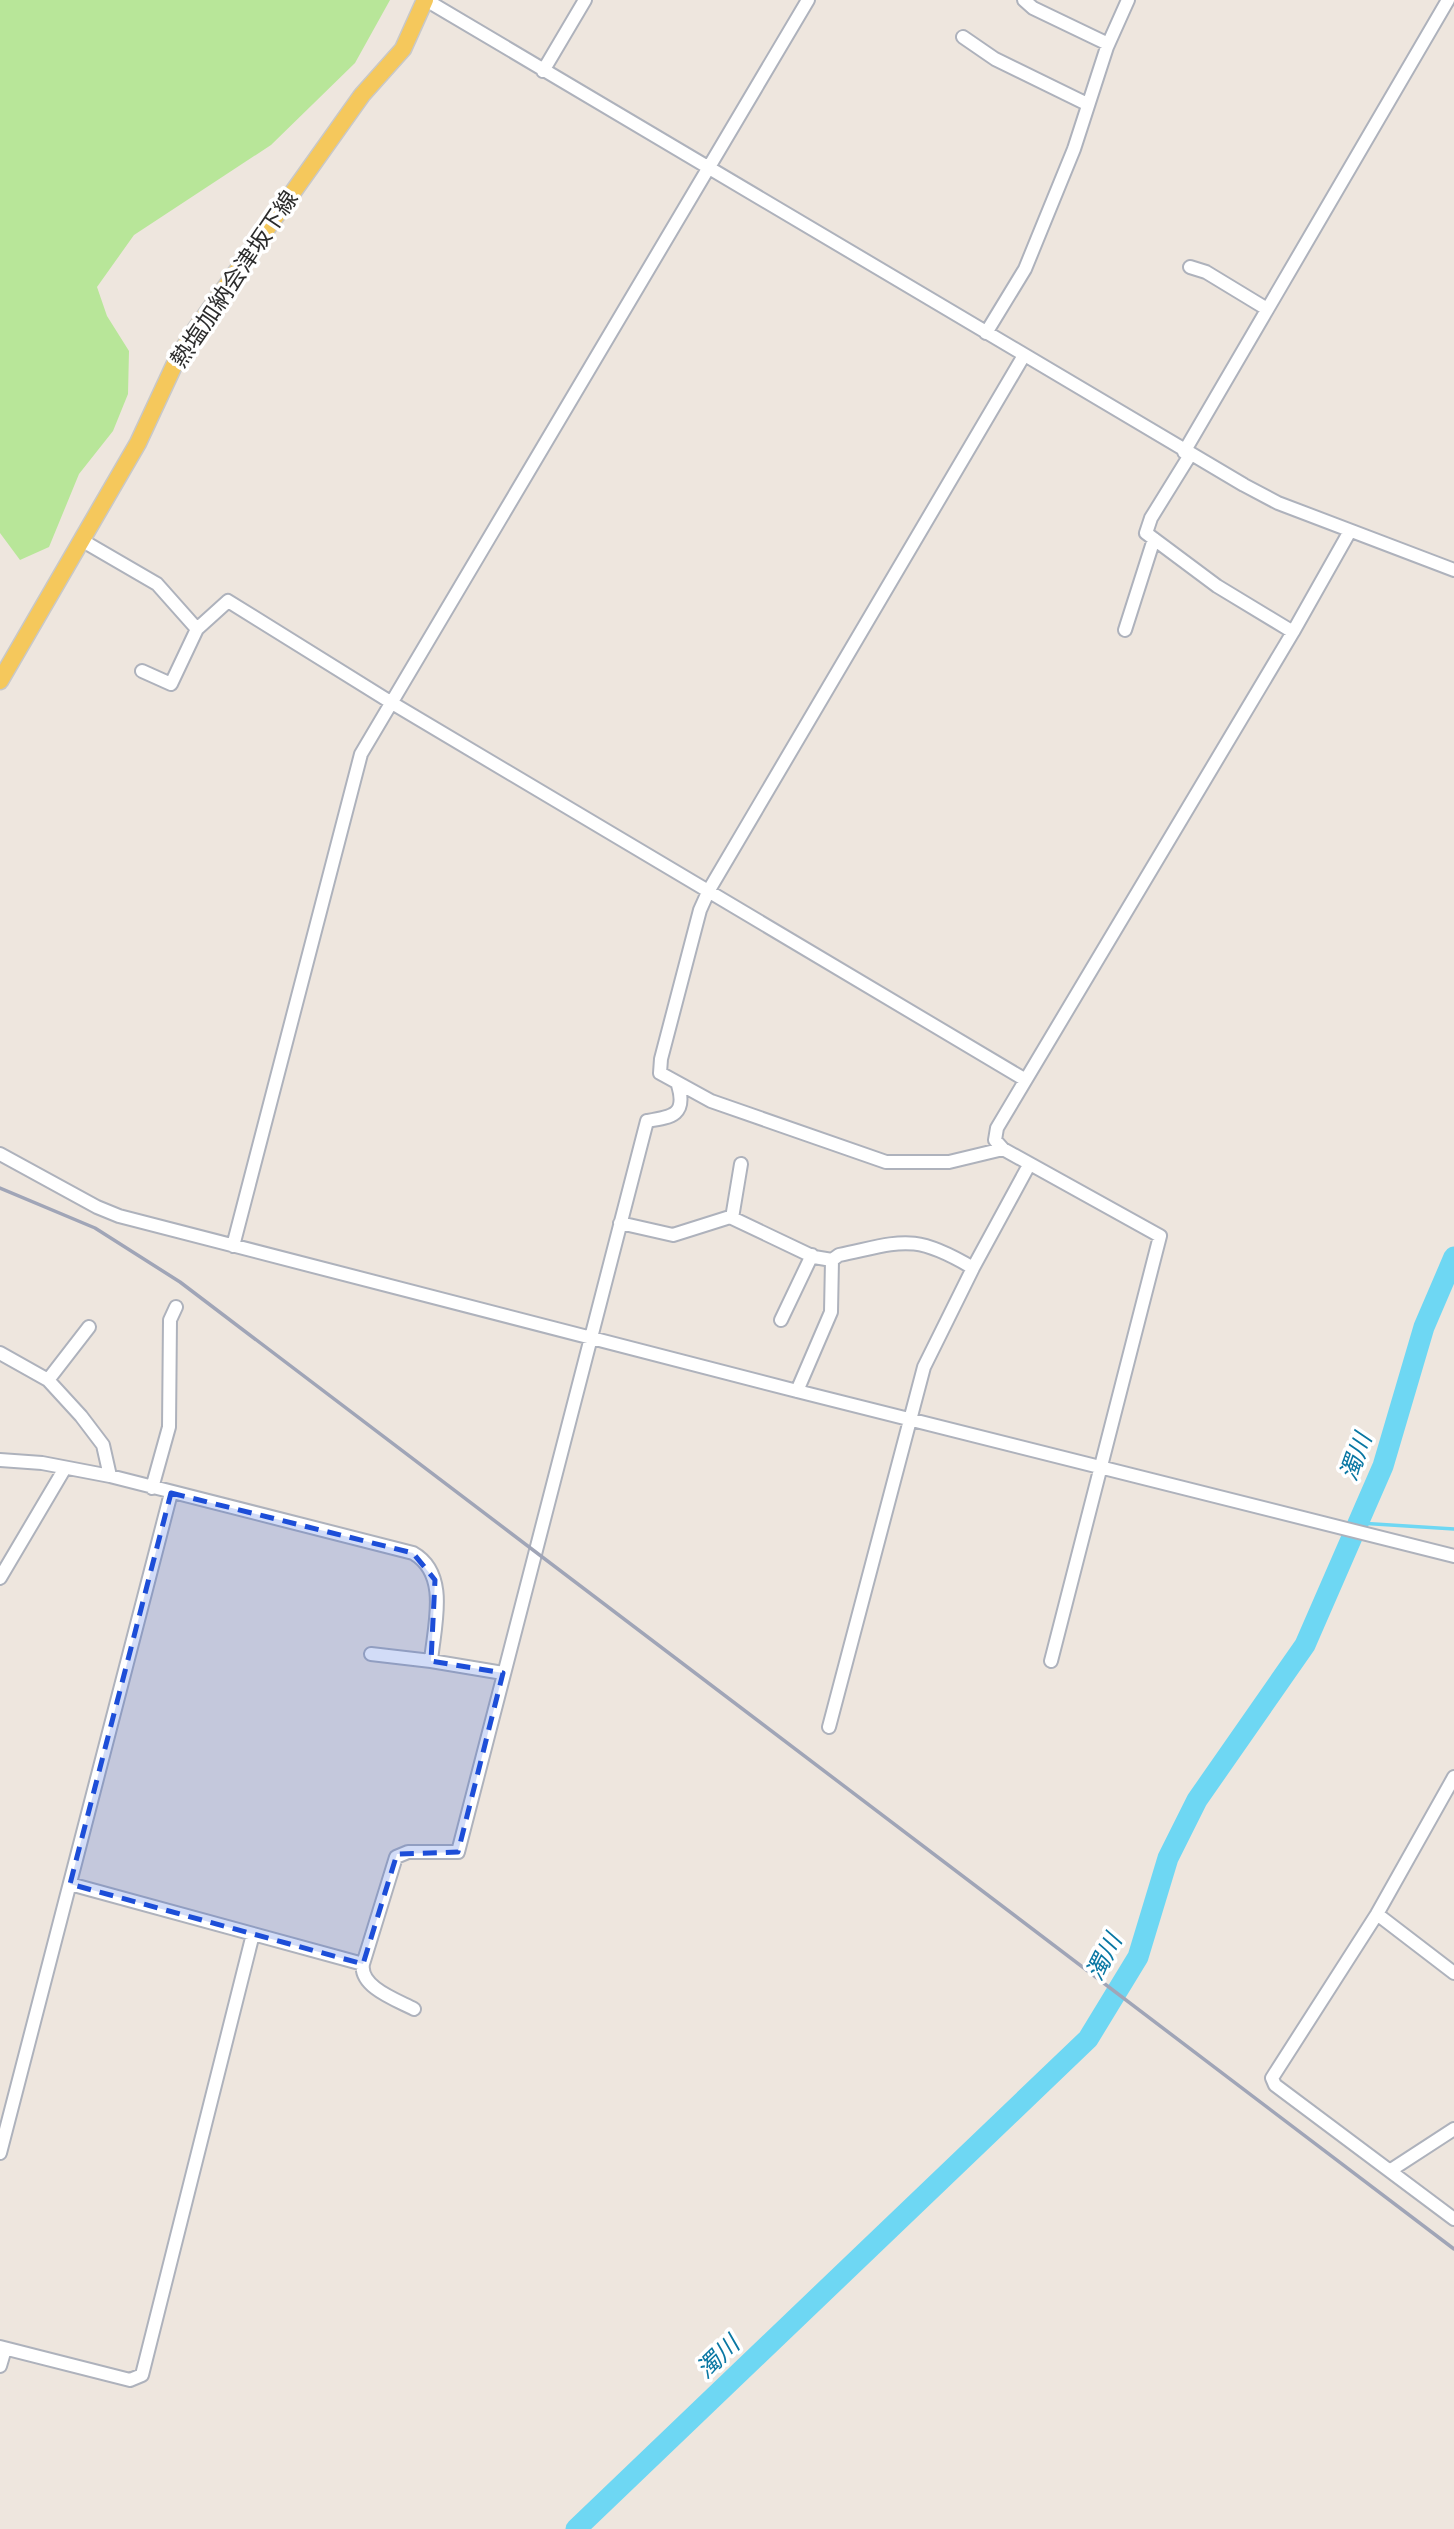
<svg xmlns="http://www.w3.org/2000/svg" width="1454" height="2529" viewBox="0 0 1454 2529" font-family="'Sofia Sans Condensed','Noto Sans JP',sans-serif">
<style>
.green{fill:#b8e699}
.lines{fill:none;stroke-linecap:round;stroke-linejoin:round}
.stream{stroke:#6ed7f3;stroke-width:3.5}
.river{stroke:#6ed7f3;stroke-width:21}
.minor-casing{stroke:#aeb2bc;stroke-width:16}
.major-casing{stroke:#c8c8c8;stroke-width:19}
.minor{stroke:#fff;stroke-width:12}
.major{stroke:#f5c85c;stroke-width:16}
.rail{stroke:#a0a5b7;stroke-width:3.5}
.marked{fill:#1d4ed8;fill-opacity:0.2;stroke:#1d4ed8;stroke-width:5;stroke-dasharray:14 9;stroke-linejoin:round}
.labels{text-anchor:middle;stroke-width:7;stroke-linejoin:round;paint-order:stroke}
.street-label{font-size:23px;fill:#2c2c2c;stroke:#fff}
.water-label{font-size:24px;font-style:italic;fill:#0977a3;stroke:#fff}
</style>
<rect width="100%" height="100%" fill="#eee6de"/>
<path class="green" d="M0 0H390L355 63 271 145 134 235 97 287 107 316 129 351 128 394 113 431 79 474 49 547 20 560 0 533Z"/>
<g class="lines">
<path class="stream" d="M1359 1523 1454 1529"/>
<path class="river" d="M576 2529 1088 2039 1138 1957 1168 1858 1197 1800 1305 1645 1383 1466 1424 1327 1454 1257"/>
<defs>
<path id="minor" d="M426 0 1244 485 1278 503 1454 570
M1024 0 1033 8 1108 44
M963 37 995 59 1087 104
M543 71 585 0
M1190 267 1206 272 1267 309
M986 333 1025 269 1074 149 1107 47 1128 0
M1184 452 1448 0
M1190 455 1151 518 1146 533 1217 586 1293 632
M83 541 157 584 197 629 228 601 392 703 1024 1079
M1125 630 1154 539
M142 671 171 684 197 629
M1003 1149 949 1162H886L711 1101 660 1073 661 1059 700 910 709 890 1023 357
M0 1154 97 1207 119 1216 797 1391 1454 1556
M732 1218 741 1164
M620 1223 673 1235 730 1217 814 1257 832 1260
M233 1246 361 754 808 0
M781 1320 812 1255
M0 1353 48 1380 81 1416 103 1445 110 1476
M48 1380 89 1327
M797 1391 831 1312 832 1260 839 1255C902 1242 913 1232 973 1268
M0 1460 42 1463 110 1476 413 1553C450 1574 434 1626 431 1661L503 1673
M152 1488 169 1427 170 1320 176 1307
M0 1578 65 1468
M371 1654 431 1661
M1051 1661 1160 1236 1003 1149 995 1140 997 1128 1293 632 1350 531
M829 1727 924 1367 973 1268 1029 1165
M1454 1777 1377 1914 1272 2078 1275 2085 1454 2219
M70 1884 363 1964
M1377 1914 1454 1973
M414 2009C397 2000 359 1987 363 1964L396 1857 408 1852H458L647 1121C672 1117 687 1115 678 1085
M0 2153 171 1493
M1391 2170 1454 2129
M0 2347 130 2380 142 2375 253 1934
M0 2366 5 2349"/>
<path id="major" d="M0 681 138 443 178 357 195 330 362 95 403 49 425 0"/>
</defs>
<use href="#minor" class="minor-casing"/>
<use href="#major" class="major-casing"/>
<use href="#minor" class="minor"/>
<use href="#major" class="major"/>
<path class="rail" d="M0 1188 95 1228 180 1282 1454 2249"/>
</g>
<path class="marked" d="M171 1493 413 1553 435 1580 431 1661 503 1673 458 1852 397 1854 363 1964 70 1884Z"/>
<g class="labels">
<g class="street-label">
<text transform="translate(234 279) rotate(-56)" y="8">熱塩加納会津坂下線</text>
</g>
<g class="water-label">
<text transform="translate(1356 1457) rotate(-70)" y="8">濁川</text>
<text transform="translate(1104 1957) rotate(-63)" y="8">濁川</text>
<text transform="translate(718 2357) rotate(-44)" y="8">濁川</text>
</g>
</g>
</svg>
